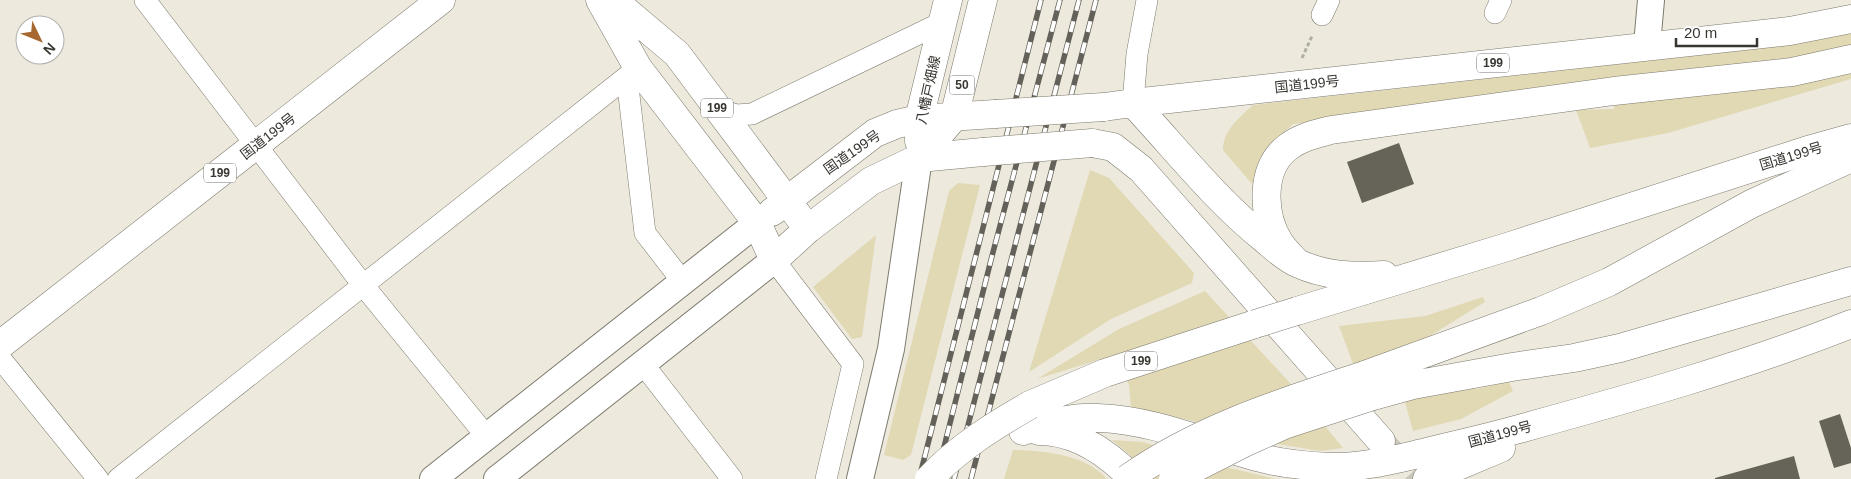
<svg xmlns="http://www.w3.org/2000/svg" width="1851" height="479" viewBox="0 0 1851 479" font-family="Arial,'Noto Sans JP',sans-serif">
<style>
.green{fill:#e1d8b4}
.building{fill:#666458}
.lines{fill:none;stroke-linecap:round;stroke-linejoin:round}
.trunk-tunnel{stroke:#c9c6bb;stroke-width:28;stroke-dasharray:28 14;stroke-linecap:butt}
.minor-casing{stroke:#7c796d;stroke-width:22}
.tertiary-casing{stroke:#7c796d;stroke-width:28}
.primary-casing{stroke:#7c796d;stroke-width:29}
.trunk-casing{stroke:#7c796d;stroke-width:29}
.motorway-casing{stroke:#7c796d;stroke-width:29}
.path{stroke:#b1afa4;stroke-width:3;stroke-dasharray:4 2.5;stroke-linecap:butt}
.minor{stroke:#fff;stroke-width:21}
.tertiary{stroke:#fff;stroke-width:26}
.primary{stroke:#fff;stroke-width:28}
.trunk{stroke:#fff;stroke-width:28}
.motorway{stroke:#fff;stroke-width:28}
.rail-casing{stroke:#63615a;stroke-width:5.5}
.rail{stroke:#fff;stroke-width:4;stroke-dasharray:11;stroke-linecap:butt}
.trunk-bridge-casing{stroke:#7c796d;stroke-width:29;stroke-linecap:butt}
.motorway-bridge-casing{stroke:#7c796d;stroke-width:29;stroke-linecap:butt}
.trunk-bridge{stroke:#fff;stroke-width:28}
.motorway-bridge{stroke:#fff;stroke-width:28}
.labels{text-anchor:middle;stroke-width:5;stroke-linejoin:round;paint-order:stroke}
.shield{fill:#fff;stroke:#74726f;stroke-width:1}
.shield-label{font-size:12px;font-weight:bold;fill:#383631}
.street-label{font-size:14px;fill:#383631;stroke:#fff}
</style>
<rect width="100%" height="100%" fill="#edeadd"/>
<path class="green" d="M1851 33V45L1784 60 1480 106 1293 124 1266 148 1252 184 1223 150C1223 130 1239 118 1253 105L1765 48Z
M1851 66V79L1668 133 1590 148 1576 110 1614 109 1616 98Z
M1090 170 1109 178 1194 273 1192 283 1111 319 1029 372Z
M958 183 980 185 911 455 903 460 884 455 949 191Z
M876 235 862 337 852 339 813 287Z
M1205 291 1290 383 1343 448 1321 451 1277 444 1189 420 1131 407 1129 385 1114 355 1037 379 1119 329Z
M1483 297 1485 302 1428 337 1390 354 1353 364 1339 326 1425 316Z
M1509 382 1513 391 1461 419 1413 431 1404 398 1447 389H1477Z
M1112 440 1143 442 1217 465 1276 479H1150L1130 455Z
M1013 450C1044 451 1085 454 1107 479H1004Z"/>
<path class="building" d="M1399 143 1414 184 1362 203 1347 162Z
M1840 414 1851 448V463L1834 468 1819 421Z
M1794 456 1800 479H1715V478Z"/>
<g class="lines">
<path class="trunk-tunnel" d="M1382 443 1414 479"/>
<defs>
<path id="minor" d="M145 0 363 285 487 437
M1495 13 1501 0
M1322 15 1329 0
M627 78 645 233 683 282
M1133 103 1137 54 1147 0
M717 108 736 115 752 114 943 22
M774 260 853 364 826 479
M0 358 98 479
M643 364 732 479
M118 479 638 68"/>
<path id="tertiary" d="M1647 45 1651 0
M433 479 757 223
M497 479 774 260
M860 479 891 349 919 158"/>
<path id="primary" d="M919 141V119L948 0
M919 158 954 117 983 0"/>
<path id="trunk" d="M600 0 638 68 757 223 774 260 808 229 871 181 919 158 983 152
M613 0 677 54 808 229
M1133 103C1175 148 1215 199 1263 238 1274 247 1285 258 1297 263 1325 276 1354 277 1384 275
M1104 107 1133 103 1790 31 1851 19
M1092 143 1113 147 1141 169 1381 441
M772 212 875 133 897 124 919 119 995 114
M1297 263C1291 256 1284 250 1279 242 1262 214 1260 168 1288 147 1301 137 1316 134 1331 130L1614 91 1792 72 1851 59
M1297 311 1507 247 1808 150 1851 138
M0 345 441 0
M1030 405 1105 373 1255 324
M1023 431C1047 424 1073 416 1099 418 1155 420 1207 444 1261 458 1283 464 1307 466 1329 467 1361 468 1392 460 1423 453 1455 445 1487 438 1519 429 1631 398 1743 367 1851 324
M1039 431C1077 431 1108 453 1133 479
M1427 479 1501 448"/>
<path id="motorway" d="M1365 375 1541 311 1609 282 1751 204 1851 158
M1373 396 1413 385 1512 367 1574 358 1620 348 1851 281"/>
</defs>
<use href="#minor" class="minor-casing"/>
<use href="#tertiary" class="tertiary-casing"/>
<use href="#primary" class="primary-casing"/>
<use href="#trunk" class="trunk-casing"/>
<use href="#motorway" class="motorway-casing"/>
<path class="path" d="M1302 58 1312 36"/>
<use href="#minor" class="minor"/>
<use href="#tertiary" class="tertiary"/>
<use href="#primary" class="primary"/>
<use href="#trunk" class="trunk"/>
<use href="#motorway" class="motorway"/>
<defs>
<path id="rail" d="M919 479 1041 0
M936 479 992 256 1060 0
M954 479 1079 0
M971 479 1096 0"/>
</defs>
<use href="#rail" class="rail-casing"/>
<use href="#rail" class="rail"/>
<defs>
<path id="trunk-bridge" d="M995 114 1104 107
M983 152 1092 143
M1255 324 1297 311
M929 479C958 448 993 426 1030 405"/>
<path id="motorway-bridge" d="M1127 479C1199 428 1283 402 1365 375
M1173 479 1244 443 1284 425 1373 396"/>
</defs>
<use href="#trunk-bridge" class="trunk-bridge-casing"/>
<use href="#motorway-bridge" class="motorway-bridge-casing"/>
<use href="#trunk-bridge" class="trunk-bridge"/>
<use href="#motorway-bridge" class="motorway-bridge"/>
</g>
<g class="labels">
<g class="shield">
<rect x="1477" y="53.5" width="32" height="19" rx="4"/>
<rect x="949.5" y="75.5" width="25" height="19" rx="4"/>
<rect x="701" y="98.5" width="32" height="19" rx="4"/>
<rect x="204" y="163.5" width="32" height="19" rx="4"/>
<rect x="1125" y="351.5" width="32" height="19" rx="4"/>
</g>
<g class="shield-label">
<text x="1493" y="67">199</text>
<text x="962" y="89">50</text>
<text x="717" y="112">199</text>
<text x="220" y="177">199</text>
<text x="1141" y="365">199</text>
</g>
<g class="street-label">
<text transform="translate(1307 84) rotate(-6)" y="5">国道199号</text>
<text transform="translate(928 90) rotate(-78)" y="5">八幡戸畑線</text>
<text transform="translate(268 136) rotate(-38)" y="5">国道199号</text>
<text transform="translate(852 152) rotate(-35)" y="5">国道199号</text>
<text transform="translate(1791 156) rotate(-17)" y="5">国道199号</text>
<text transform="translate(1500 434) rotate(-15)" y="5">国道199号</text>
</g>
</g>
<g transform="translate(40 40) rotate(133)"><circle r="24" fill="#ffffff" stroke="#afafad"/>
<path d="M0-4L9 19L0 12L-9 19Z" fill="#a76730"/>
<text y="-8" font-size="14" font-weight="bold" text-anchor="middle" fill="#383631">N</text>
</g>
<path d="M1676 38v8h81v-8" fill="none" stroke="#383631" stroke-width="2.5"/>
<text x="1684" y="38" font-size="15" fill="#383631" stroke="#ffffff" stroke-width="4" paint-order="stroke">20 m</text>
</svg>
